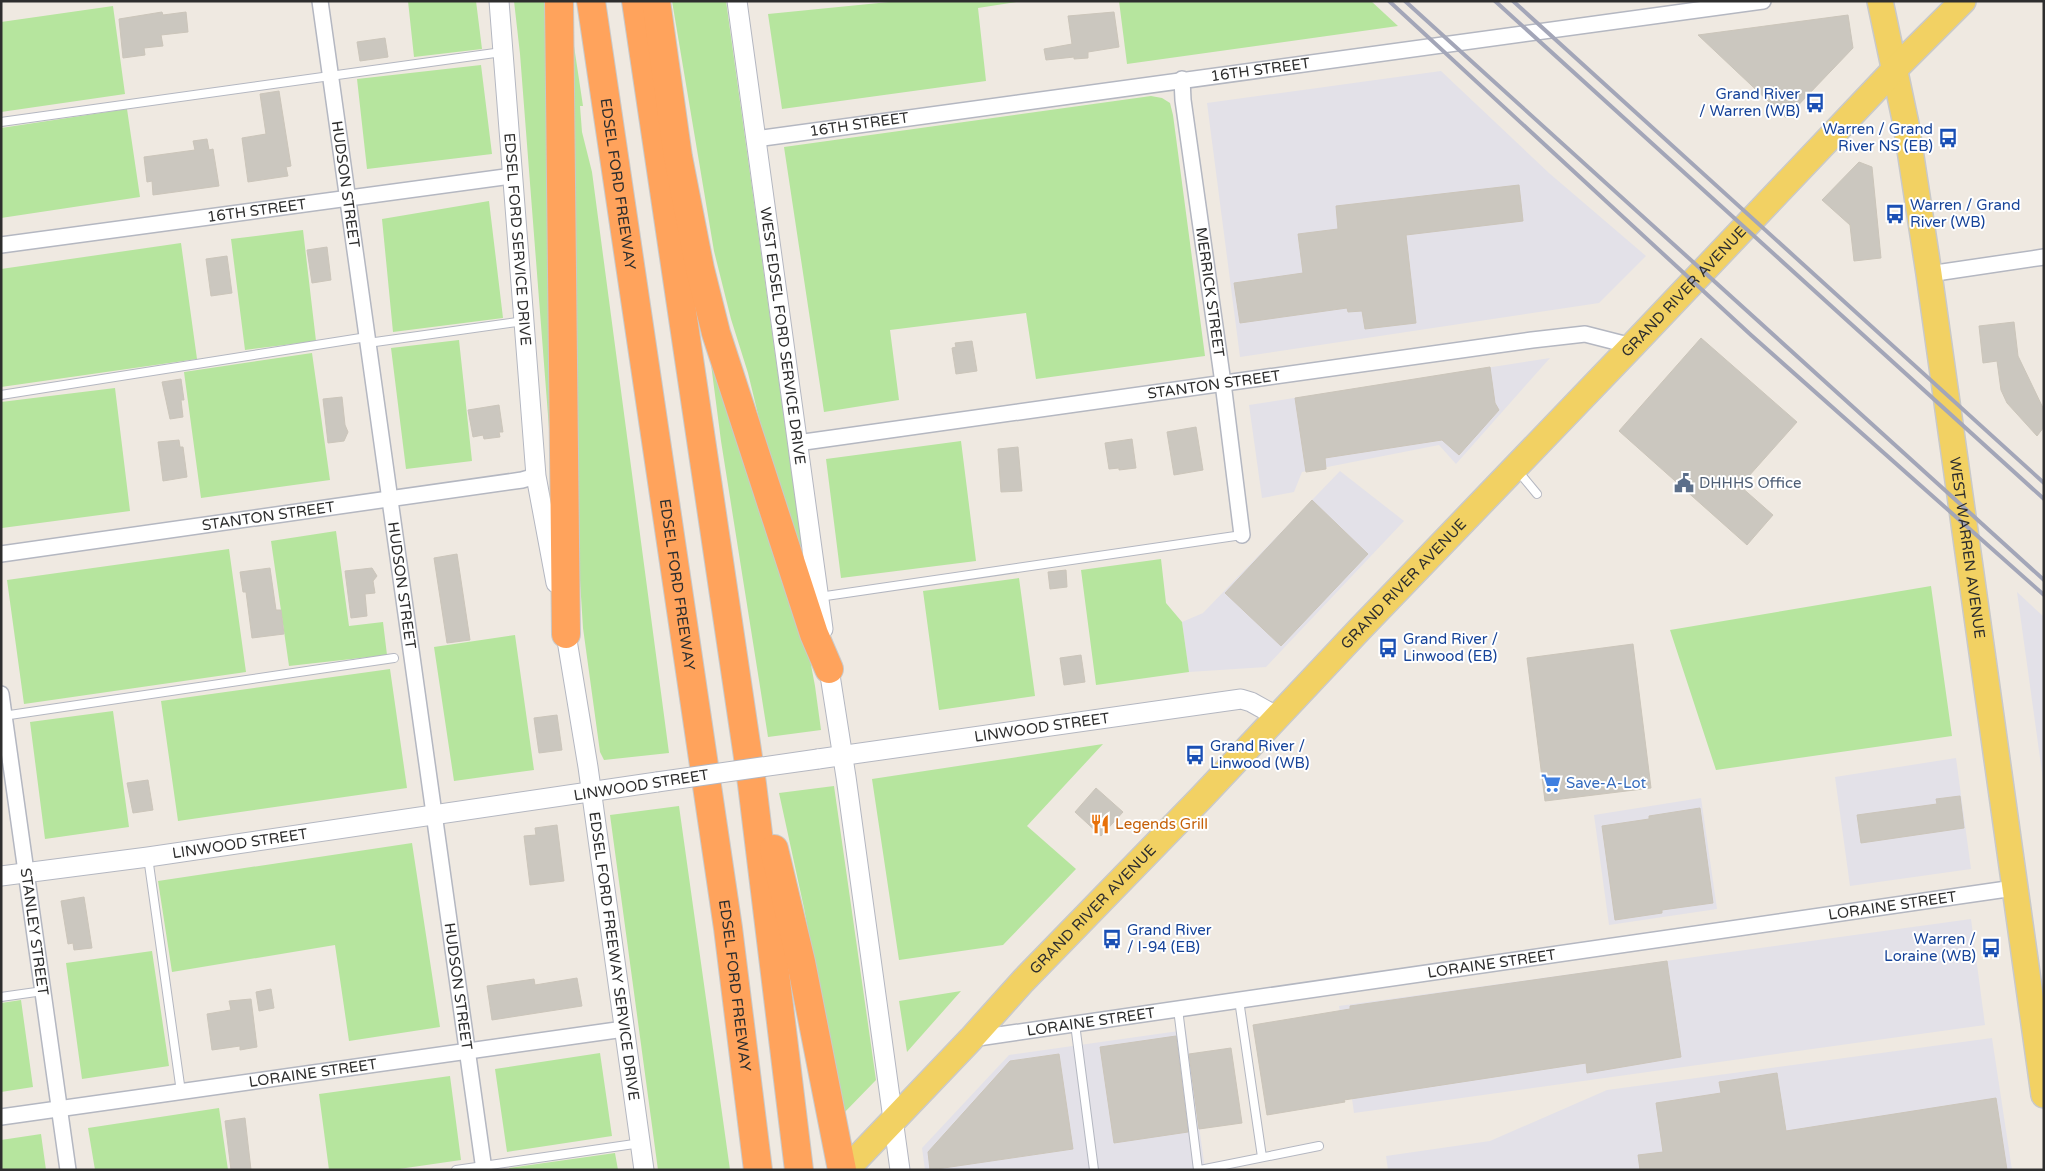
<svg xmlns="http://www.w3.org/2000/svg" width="2045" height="1171" viewBox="0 0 2045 1171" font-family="'Varela Round',sans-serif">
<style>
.industrial{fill:#e3e1e8}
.green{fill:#b6e59e}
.building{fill:#cbc7bf;stroke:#cbc5ba}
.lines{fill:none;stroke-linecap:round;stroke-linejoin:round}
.service-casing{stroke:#b4b7c1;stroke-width:10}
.minor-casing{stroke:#b4b7c1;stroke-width:18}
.tertiary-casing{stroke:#b4b7c1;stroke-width:21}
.primary-casing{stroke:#c9c9c9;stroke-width:28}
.motorway-casing{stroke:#c9c9c9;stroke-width:30}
.service{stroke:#fff;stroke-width:8}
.minor{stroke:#fff;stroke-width:15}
.tertiary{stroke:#fff;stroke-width:19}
.primary{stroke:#f2d163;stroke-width:25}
.motorway{stroke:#ffa35c;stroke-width:28}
.rail{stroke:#a3a6b8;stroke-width:4}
.tertiary-bridge-casing{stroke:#b4b7c1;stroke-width:21;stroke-linecap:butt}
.tertiary-bridge{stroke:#fff;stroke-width:19}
.labels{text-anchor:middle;stroke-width:4;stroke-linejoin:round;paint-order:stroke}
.street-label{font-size:15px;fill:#2e2e2e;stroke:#fff}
.transit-label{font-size:15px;fill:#164399;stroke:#fff;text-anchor:start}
.service-label{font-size:15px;fill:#4e5e75;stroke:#fff;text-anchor:start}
.shop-label{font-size:15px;fill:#366cbe;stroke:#fff;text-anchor:start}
.food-label{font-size:15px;fill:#c56008;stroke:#fff;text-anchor:start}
</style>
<rect width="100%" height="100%" fill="#efe9e1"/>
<path class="industrial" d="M1441 71 1549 173 1646 256 1599 303 1240 357 1207 103Z
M1550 358 1456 464 1439 445 1302 472 1294 492 1262 498 1249 405Z
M1340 471 1404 521 1266 667 1189 672 1182 622 1203 613Z
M2017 592 2044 617V787Z
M1956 758 1971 869 1850 886 1835 777Z
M1701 798 1717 909 1609 925 1594 815Z
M1971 919 1985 1025 1354 1113 1339 1006Z
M1186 1030 1205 1170H925L922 1148 1009 1055Z
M1992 1038 2012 1170H1388L1386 1156 1490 1141 1607 1090Z"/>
<path class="green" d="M408 1H476L482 49 414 57Z
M514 1H550L551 454 520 54Z
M672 1H726L802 547 798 548 763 435 748 373 731 319 714 251Z
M899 1H1023L978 8 986 81 782 109 768 14Z
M1119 1H1371L1398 26 1127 64Z
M113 6 125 94 1 112V22Z
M571 41 574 46 583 106H580L582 132 592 172 669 753 604 760 600 752 583 628 579 565Z
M481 65 492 154 367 169 357 79Z
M1151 96 1162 98 1170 103 1173 115 1205 356 1036 379 1026 313 890 330 899 400 824 412 784 147Z
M127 109 140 197 1 218V128Z
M489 201 503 318 393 332 382 219Z
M303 230 316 341 245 350 231 239Z
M181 243 197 359 1 387V269Z
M705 318 804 628 815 686 821 730 768 737 721 441Z
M459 340 472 461 406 469 391 348Z
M312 353 330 480 201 498 184 372Z
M115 388 130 511 2 528 1 402Z
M961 441 976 561 841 578 826 459Z
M336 531 349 626 383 622 387 655 289 666 271 541Z
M229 549 246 672 24 704 7 580Z
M1161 559 1166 603 1182 622 1189 672 1096 685 1081 570Z
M1019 578 1035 696 939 710 923 591Z
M1931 586 1952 736 1716 770 1670 630Z
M515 635 534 770 454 781 434 647Z
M390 669 407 788 178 821 161 701Z
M113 711 129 827 45 839 30 722Z
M1103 744 1027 826 1076 869 1003 945 899 960 872 779Z
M834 786 876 1080 842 1115 804 908 779 793Z
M679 806 730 1170H658L610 815Z
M412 843 440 1027 349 1041 335 945 172 972 158 881Z
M152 951 169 1066 82 1079 66 963Z
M961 991 907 1052 899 1001Z
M21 1000 33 1087 1 1092V1003Z
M600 1053 612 1136 507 1152 495 1069Z
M450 1076 461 1160 392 1170H329L319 1094Z
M219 1108 228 1170H95L88 1128Z
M41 1134 46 1170H1V1140Z
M615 1153 618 1170H510L509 1168Z"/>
<path class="building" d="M162 12 163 15 186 12 188 32 161 35 163 46 144 48 145 55 123 58 119 19Z
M1114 12 1119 47 1088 52V58L1074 59V57L1046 60 1044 49 1072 44 1068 16Z
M1848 15 1853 48 1786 118 1698 35Z
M385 38 388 57 360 61 357 42Z
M279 91 291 166 286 167 288 176 248 182 242 138 266 134 260 94Z
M207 139 209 150 213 149 219 186 153 195 152 181 147 182 144 157 195 150 193 141Z
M1859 162 1872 167 1881 258 1854 261 1850 225 1822 200Z
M1519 185 1523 221 1406 235 1416 323 1365 329 1362 311 1348 312 1347 308 1240 323 1234 283 1303 273 1298 234 1338 229 1336 206Z
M327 247 331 280 312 283 307 250Z
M227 256 232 293 211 296 206 259Z
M2014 322 2018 356 2044 410V427L2037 436 2007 403 2001 390 1997 361 1983 363 1979 326Z
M1701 338 1797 422 1740 486 1773 515 1747 545 1619 431Z
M972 341 977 371 956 374 952 348 956 347 955 343Z
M1490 367 1495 403 1499 410 1459 455 1442 440 1325 458 1326 469 1306 472 1295 398Z
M181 379 184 400H181L183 417 170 419 162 382Z
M342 397 345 425 348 432 344 441 328 443 323 399Z
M499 405 503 432H499L500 437 484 439 483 435 473 437 468 410Z
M1196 427 1203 470 1174 475 1167 432Z
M1132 439 1136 468 1119 470V468L1109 469 1105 443Z
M179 440 180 447H183L187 477 163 481 158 442Z
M1018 447 1022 491 1001 492 998 449Z
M1312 500 1368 554 1281 646 1225 593Z
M457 554 470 640 447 643 434 558Z
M270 568 276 610H281L284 634 252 638 246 592H243L240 572Z
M372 568 377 576 373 581 375 593 365 594 367 616 351 618 345 571Z
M1066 570 1067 587 1050 589 1048 572Z
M1633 644 1651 788 1545 801 1527 658Z
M1081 655 1085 682 1064 685 1060 658Z
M557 715 562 750 539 753 534 718Z
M148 780 153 810 133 813 127 783Z
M1096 788 1123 812 1101 836 1075 812Z
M1960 796 1964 828 1861 843 1857 815 1937 804 1936 799Z
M1700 808 1713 903 1662 910V913L1615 920 1602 826 1649 819V816Z
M557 825 564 881 530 885 524 836 536 835 535 828Z
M84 897 92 948 74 950 73 943 68 944 61 901Z
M1667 961 1681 1057 1587 1073 1586 1063 1344 1100 1345 1102 1267 1115 1253 1025 1350 1009V1006Z
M577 978 582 1006 492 1020 487 986 534 979 535 985Z
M271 989 274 1008 259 1011 256 992Z
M251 999 257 1047 240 1050V1046L212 1050 207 1014 231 1010 229 1001Z
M1176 1036 1188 1132 1114 1143 1100 1047Z
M1231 1048 1242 1123 1199 1129 1189 1054Z
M1059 1054 1073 1149 930 1170 928 1152 1010 1061Z
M1777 1073 1786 1131 1996 1098 2007 1170H1640L1638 1155 1663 1152 1656 1103 1721 1093 1719 1082Z
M245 1118 251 1170H231L225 1121Z"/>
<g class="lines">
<defs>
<path id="service" d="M1 122 502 52
M368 343 524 321
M1 395 367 337
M1518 471 1537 494
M819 597 1242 535
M3 716 394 658
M148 857 181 1092
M1 997 43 991
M1239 1000 1262 1157
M1178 1009 1198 1170
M1075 1024 1094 1170
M456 1170 641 1143
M1200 1170 1319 1146"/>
<g id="minor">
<path id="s1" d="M320 1 484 1170"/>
<path id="s2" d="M1182 79 1183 100 1223 383 1242 535"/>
<path id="s3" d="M756 139C1092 90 1428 49 1763 1"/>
<path id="s4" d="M1 245 512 176"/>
<path d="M1929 274 2044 257"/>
<path id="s5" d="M797 443 1532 340 1585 334 1632 346"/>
<path id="s6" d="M1 554 522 480 536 476"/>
<path id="s7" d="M1 694 68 1170"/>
<path id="s8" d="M971 1039 2014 888"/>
<path id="s9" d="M1 1117 624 1029"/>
</g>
<g id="tertiary">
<path id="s10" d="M499 1 536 476 556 583"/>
<path id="s11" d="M737 1 823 629"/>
<path id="s12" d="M564 622 588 767 644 1170"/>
<path d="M827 656 846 777 900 1170"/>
<path id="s13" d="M818 759 1241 699 1251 702 1278 717"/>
<path id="s14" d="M1 876 148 857 657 782"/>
</g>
<g id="primary">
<path id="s15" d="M1880 1 1906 124 1929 274 2044 1095"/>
<path id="s16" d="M846 1170 971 1039 1023 981 1201 798 1359 630 1632 346 1895 69 1963 1"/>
</g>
<g id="motorway">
<path d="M559 1 566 634"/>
<path id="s17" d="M591 1 728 928 758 1170"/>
<path d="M636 1 752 784 799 1170"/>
<path d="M656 1 678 157 700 269 716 333 814 634 829 669"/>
<path d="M774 849 801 962 842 1170"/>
</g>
</defs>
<use href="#service" class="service-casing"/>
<use href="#minor" class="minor-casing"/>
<use href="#tertiary" class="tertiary-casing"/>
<use href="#primary" class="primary-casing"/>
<use href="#motorway" class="motorway-casing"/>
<use href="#service" class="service"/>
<use href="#minor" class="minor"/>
<use href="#tertiary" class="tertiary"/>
<use href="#primary" class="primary"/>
<use href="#motorway" class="motorway"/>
<path class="rail" d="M1389 1 1751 335 2044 595
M1405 1 2044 580
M1495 1 2044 499
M1513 1 2044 483"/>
<defs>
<path id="tertiary-bridge" d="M657 782 818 759"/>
</defs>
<use href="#tertiary-bridge" class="tertiary-bridge-casing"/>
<use href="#tertiary-bridge" class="tertiary-bridge"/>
</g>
<defs>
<symbol id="bus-bare" viewBox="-9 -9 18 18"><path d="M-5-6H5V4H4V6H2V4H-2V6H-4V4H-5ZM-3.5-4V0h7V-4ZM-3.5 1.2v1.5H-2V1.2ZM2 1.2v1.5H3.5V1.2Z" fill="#1a4fb4" stroke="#fff" stroke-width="2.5" paint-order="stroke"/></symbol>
<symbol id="civic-bare" viewBox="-9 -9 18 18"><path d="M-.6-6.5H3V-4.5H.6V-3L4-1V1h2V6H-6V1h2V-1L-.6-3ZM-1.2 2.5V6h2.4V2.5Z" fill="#5c6f8a" stroke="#fff" stroke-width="2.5" paint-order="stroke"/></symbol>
<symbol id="supermarket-bare" viewBox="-9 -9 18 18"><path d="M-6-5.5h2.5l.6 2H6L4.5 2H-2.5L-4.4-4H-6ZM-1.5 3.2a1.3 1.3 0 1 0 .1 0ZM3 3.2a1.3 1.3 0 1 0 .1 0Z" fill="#3f7fe0" stroke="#fff" stroke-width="2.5" paint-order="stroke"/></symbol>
<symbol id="restaurant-bare" viewBox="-9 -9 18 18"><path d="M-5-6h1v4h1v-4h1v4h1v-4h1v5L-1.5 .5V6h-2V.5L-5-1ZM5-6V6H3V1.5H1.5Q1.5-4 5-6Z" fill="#e8710a" stroke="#fff" stroke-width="2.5" paint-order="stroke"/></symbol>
</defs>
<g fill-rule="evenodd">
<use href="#bus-bare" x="1801" y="89" width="28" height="28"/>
<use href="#bus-bare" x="1934" y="124" width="28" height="28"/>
<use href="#bus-bare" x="1881" y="200" width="28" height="28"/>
<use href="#civic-bare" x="1670" y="469" width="28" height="28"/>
<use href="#bus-bare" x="1374" y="634" width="28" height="28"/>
<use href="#bus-bare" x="1181" y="741" width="28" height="28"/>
<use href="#supermarket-bare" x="1537" y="769" width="28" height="28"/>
<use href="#restaurant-bare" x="1086" y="810" width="28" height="28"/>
<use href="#bus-bare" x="1098" y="925" width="28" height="28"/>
<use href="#bus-bare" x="1977" y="934" width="28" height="28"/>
</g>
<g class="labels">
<g class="street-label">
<text dy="5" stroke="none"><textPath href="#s3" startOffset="509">16TH STREET</textPath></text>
<text dy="5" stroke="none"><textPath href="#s3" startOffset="104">16TH STREET</textPath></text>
<text dy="5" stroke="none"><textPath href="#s1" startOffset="185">HUDSON STREET</textPath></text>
<text dy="5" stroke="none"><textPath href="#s17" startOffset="185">EDSEL FORD FREEWAY</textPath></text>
<text dy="5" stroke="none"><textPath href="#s4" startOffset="258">16TH STREET</textPath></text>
<text dy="5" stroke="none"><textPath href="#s10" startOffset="239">EDSEL FORD SERVICE DRIVE</textPath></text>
<text dy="5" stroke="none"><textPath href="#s2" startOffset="215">MERRICK STREET</textPath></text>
<text dy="5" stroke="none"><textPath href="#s16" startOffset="1214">GRAND RIVER AVENUE</textPath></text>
<text dy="5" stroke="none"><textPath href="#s11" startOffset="338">WEST EDSEL FORD SERVICE DRIVE</textPath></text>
<text dy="5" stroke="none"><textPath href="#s5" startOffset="421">STANTON STREET</textPath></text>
<text dy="5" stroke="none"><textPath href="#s6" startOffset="270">STANTON STREET</textPath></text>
<text dy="5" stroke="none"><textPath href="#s15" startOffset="554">WEST WARREN AVENUE</textPath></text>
<text dy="5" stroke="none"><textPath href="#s16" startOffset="809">GRAND RIVER AVENUE</textPath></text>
<text dy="5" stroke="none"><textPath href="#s17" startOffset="590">EDSEL FORD FREEWAY</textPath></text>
<text dy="5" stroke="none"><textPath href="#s1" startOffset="590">HUDSON STREET</textPath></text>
<text dy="5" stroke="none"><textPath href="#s13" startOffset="226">LINWOOD STREET</textPath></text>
<text transform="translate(641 785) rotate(-9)" y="5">LINWOOD STREET</text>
<text dy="5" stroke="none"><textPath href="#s14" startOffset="241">LINWOOD STREET</textPath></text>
<text dy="5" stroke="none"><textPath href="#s8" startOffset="931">LORAINE STREET</textPath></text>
<text dy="5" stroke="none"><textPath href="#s16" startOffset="359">GRAND RIVER AVENUE</textPath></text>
<text dy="5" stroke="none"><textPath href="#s7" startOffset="240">STANLEY STREET</textPath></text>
<text dy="5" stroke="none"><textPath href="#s12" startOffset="338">EDSEL FORD FREEWAY SERVICE DRIVE</textPath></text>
<text dy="5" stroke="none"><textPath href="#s8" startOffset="526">LORAINE STREET</textPath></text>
<text dy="5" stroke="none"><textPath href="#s17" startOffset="995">EDSEL FORD FREEWAY</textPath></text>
<text dy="5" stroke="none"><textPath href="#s1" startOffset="995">HUDSON STREET</textPath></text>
<text dy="5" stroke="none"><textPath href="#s8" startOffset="121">LORAINE STREET</textPath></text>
<text dy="5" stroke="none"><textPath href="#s9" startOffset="315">LORAINE STREET</textPath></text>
</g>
<g class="transit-label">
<text x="1800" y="99" text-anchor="end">Grand River<tspan x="1800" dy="17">/ Warren (WB)</tspan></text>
<text x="1933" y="134" text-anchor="end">Warren / Grand<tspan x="1933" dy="17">River NS (EB)</tspan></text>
<text x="1910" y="210">Warren / Grand<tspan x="1910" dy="17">River (WB)</tspan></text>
<text x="1403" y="644">Grand River /<tspan x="1403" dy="17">Linwood (EB)</tspan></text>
<text x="1210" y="751">Grand River /<tspan x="1210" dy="17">Linwood (WB)</tspan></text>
<text x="1127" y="935">Grand River<tspan x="1127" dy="17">/ I-94 (EB)</tspan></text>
<text x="1976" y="944" text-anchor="end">Warren /<tspan x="1976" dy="17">Loraine (WB)</tspan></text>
</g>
<g class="service-label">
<text x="1699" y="488">DHHHS Office</text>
</g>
<g class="shop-label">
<text x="1566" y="788">Save-A-Lot</text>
</g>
<g class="food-label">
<text x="1115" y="829">Legends Grill</text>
</g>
</g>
<rect width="2045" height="1171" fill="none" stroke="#2e2e2e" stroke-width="5"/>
</svg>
